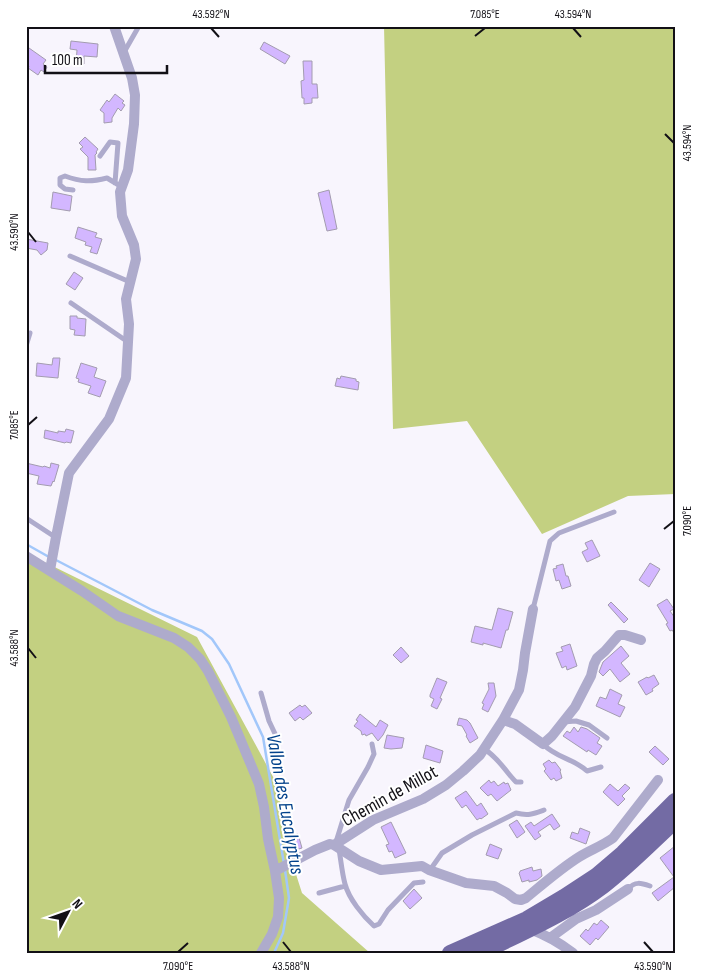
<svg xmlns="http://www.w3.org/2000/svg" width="701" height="979" viewBox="0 0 701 979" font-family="'Sofia Sans Condensed',sans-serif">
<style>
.forest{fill:#c3d081}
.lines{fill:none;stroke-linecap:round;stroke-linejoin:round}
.stream{stroke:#a2c7fa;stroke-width:2.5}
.building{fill:#d3b7ff;stroke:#a39caf}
.service{stroke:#aeabcc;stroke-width:5}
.minor{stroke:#aeabcc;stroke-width:10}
.primary{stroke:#736ba4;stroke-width:16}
.ticks{fill:none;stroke:#121016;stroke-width:2}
.labels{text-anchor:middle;stroke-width:4;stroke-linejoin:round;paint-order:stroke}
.street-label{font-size:19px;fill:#121016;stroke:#fff}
.water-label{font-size:20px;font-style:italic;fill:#03428b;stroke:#fff}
.neatline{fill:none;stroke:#121016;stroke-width:2}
.ticks-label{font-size:12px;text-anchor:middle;fill:#121016}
</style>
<rect width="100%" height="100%" fill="#f8f5fd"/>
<path class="forest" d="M384 26H675V494L628 496 542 534 467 421 393 429Z
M26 553 197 637 278 786 286 843 302 893 370 953H26Z"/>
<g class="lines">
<path class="stream" d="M26 544 49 557
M54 559 152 610 202 631 212 639 229 664 263 737 284 864
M274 953 283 933 289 898 285 870"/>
</g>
<path class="building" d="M71 41 98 44 97 57 84 56V64H76L77 50 70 49Z
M264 42 290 56 285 64 260 49Z
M29 48 46 60 43 64 47 67 44 72 41 70 38 75 28 68 29 66 26 64V51Z
M303 61H312V84H317L318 98H312V103L304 104V98H302L301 81 304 80Z
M115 94 124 101 122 103 125 105 121 111 118 108 112 118V122L104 123V113L100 110 107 100 109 102Z
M85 137 98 149 96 152 97 153 95 155 96 170H88V157L80 149 83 147 79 143Z
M329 190 337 229 327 231 318 193Z
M53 192 72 196 70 211 51 208Z
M78 227 97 233 95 237 102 239 97 254 90 252 92 247 85 245 86 242 75 238Z
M26 239 48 243 47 250 41 255 37 250 26 248Z
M74 272 83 278 75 290 66 284Z
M70 316H77V318L86 319 85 336 74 335 75 330 70 329Z
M53 358H60L58 378 36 376 37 363 52 365Z
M81 363 97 368 94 377 106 381 100 397 88 393 91 386 78 382 79 379 76 378Z
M341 376 356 379V381L359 382 358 390 335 386 337 378 340 379Z
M66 429 74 431 71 443 66 442 65 443 44 438 45 430 58 433V431L65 432Z
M26 463 43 467 44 466 50 468 51 463 59 465 54 482 53 481 51 486 37 484 39 476 26 473Z
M592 540 600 556 587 562 582 552 588 549 585 543Z
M650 563 660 569 649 587 639 580Z
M563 564 566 576H568L571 586 562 589 559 580 556 581 553 569 557 568 556 566Z
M667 599 674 609 670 611 675 618V634L672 630 670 631 666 624 668 623 657 605Z
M611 602 628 619 624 623 608 605Z
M498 608 513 612 508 630H506L501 648 483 643V645L471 642 475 626 492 630Z
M570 644 577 666 567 670 566 666 562 668 556 653 563 651 561 647Z
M621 646 629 656 621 663 630 674 620 682 610 669 603 676 599 672 603 662Z
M401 647 409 656 401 663 393 655Z
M654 675 659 684 652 689 653 691 646 695 638 682 647 677 648 678Z
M437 678 447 682 440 698 442 699 437 709 431 706 434 699 430 697V695Z
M488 683H494L496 696 488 712 482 709 484 704 482 703 489 689Z
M610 689 622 695 618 704 625 707 620 717 596 706 600 697 606 699Z
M300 705 302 707 305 705 312 713 303 720 300 717 295 721 289 713Z
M360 714 376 727 380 720 388 725 383 735 378 741 372 733 366 736 365 734 362 735 361 731 354 726 358 721 356 720Z
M459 718 467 720 470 723 478 738 470 743 466 736 467 735 462 726 457 725Z
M574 727 578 732 581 727 587 729 600 738 597 743 602 746 596 755 588 750 587 752 563 736 567 731 570 733Z
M387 735 404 738 402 748 391 749 384 748Z
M426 745 443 751 440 763 423 758Z
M655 746 669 759 663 765 649 752Z
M549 760 552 763 555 762 561 770 560 771 562 778 556 781 554 778 551 780 544 771 546 769 543 764Z
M489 780 491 783 494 781 498 786 504 782 505 784 508 783 511 790 497 801 491 794 488 796 480 788Z
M610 784 618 791 625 784 630 788 622 796 625 799 618 806 603 792Z
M466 791 477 806 481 803 488 814 481 819 480 818 477 820 466 805 462 808 455 798Z
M552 814 560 826 554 830 550 824 538 832 541 836 535 840 525 826 531 822 534 826Z
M517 820 525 832 517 838 509 825Z
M391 822 406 853 395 858 392 851 389 852 386 845 389 844 381 827Z
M580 828 590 832 586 844 570 838 572 832 578 834Z
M298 834 302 848 292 851 287 837Z
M490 844 502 849 498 859 486 855Z
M675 846V887L658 901 652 893 674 877 660 858Z
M532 867 533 871 541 869 542 876 537 880 529 882V880L522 882 519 873 520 872V871Z
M414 889 422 898 410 909 403 901Z
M601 920 609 927 598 940 596 938 590 945 580 936 586 929 588 931 594 923 597 925Z"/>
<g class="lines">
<path class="service" d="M123 54 139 26
M100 156 110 142 118 143 115 183
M73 190 65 189 60 185V178L65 176C81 182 91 182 107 178L122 187
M70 256 130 282
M71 303 128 342
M26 346 30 333
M26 518 55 537
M533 609 550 541 559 533 614 512
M261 693 269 721 277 738
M563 722 576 721 589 725 607 738
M543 744C556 758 573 758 587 771L601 767
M484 749C498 757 505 771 516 782H521
M336 842 349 800 368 767 374 754 372 744
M339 849C341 861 342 873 345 884 349 899 363 916 374 926L379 924 388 910 414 883 423 882
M430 870 442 853 472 835 516 813C528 816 533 814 544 810
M628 889C635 881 641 883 650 886
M319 893 345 886"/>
<path class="minor" d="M26 556 82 591 118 616 174 638 188 647 200 659 208 671 231 717 259 784 264 807 268 839 275 871 279 898 278 917 272 934 261 953
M50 570 56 537 69 473 109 419 126 378 129 324 126 299 136 259 134 245 122 216 120 192 128 170 134 124 135 95 132 78 114 26
M503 720 515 724 543 744 552 736 575 707 591 676 594 664 597 658 605 651 619 635H625L641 640
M334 845 359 861 381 870 422 866 429 870 466 883 494 886 507 893 515 899 521 900 526 898C543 884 560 869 579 857 590 850 602 846 613 838L658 780
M275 871 315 850 330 844 334 845 373 820 423 799 446 785 463 771 480 755 503 720 519 690 523 670 525 653 533 609
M530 929C546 935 560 943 573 953
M550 938 576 919 596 910 628 889"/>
<path class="primary" d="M450 953 527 919 564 897 596 876 623 853 675 801
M481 953C523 932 566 914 603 886 629 866 651 843 675 821"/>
</g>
<path class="ticks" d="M211 28 219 37M573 28 581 37M475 36 485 28M665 134 674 143M28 232 36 242M28 425 37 417M664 529 674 521M28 648 36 658M283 942 291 952M644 942 653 952M178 952 188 943"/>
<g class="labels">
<g class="street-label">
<text transform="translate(389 795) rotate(-29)" y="7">Chemin de Millot</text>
</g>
<g class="water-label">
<text transform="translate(286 804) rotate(80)" y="7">Vallon des Eucalyptus</text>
</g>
</g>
<rect width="701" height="979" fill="none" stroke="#ffffff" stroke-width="55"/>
<g transform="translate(68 912) rotate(49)" stroke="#ffffff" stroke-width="4" paint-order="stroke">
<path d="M0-4L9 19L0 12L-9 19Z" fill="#121016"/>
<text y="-8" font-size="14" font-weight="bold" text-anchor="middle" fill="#121016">N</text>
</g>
<path d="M45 65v8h122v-8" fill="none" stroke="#121016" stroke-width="2.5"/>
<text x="52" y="65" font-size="15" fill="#121016" stroke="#ffffff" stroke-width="4" paint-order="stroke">100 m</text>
<rect x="28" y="28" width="646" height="924" class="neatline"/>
<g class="ticks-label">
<text x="211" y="18">43.592°N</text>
<text x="485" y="18">7.085°E</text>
<text x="573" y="18">43.594°N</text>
<text transform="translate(687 143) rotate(-90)" y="4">43.594°N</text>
<text transform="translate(14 232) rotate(-90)" y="4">43.590°N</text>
<text transform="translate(14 425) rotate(-90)" y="4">7.085°E</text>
<text transform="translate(687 521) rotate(-90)" y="4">7.090°E</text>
<text transform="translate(14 648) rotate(-90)" y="4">43.588°N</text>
<text x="178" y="970">7.090°E</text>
<text x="291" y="970">43.588°N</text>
<text x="653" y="970">43.590°N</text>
</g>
</svg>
